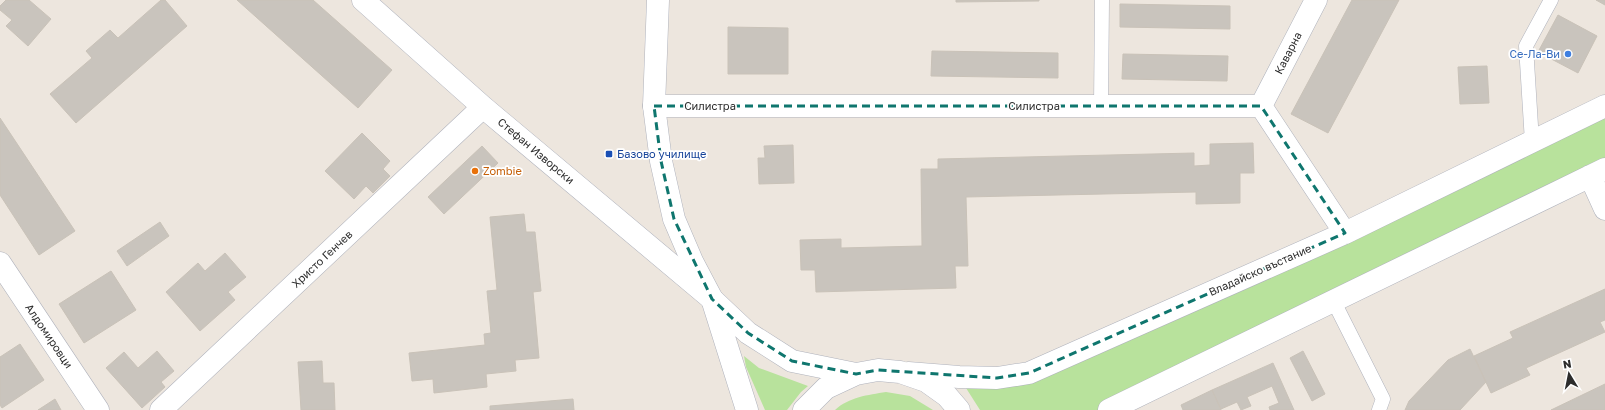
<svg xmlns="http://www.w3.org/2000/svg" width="1605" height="410" viewBox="0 0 1605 410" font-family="'Golos Text',sans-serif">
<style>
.green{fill:#b8e29c}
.building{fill:#c9c4bd;stroke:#c9c2b8}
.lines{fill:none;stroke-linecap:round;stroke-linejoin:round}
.lane-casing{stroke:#afb2bc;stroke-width:15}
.street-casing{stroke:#afb2bc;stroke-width:23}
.secondary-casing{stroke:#afb2bc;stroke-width:23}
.lane{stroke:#fff;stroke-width:14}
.street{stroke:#fff;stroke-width:22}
.secondary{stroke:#fff;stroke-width:22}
.marked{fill:none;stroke:#0f766e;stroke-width:3;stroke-dasharray:8 5;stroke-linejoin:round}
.shop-dot{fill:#3f7fe0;stroke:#fff;stroke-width:1.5}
.transit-dot{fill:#1a4fb4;stroke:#fff;stroke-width:1.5}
.food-dot{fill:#e8710a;stroke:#fff;stroke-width:1.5}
.labels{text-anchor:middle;stroke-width:3.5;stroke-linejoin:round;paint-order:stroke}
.street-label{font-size:11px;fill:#2c2c2c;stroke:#fff}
.shop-label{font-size:11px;fill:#366cbe;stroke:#fff;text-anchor:end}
.transit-label{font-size:11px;fill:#164399;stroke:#fff;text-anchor:start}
.food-label{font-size:11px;fill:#c56008;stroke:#fff;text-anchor:start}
</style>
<rect width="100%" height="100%" fill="#ede6de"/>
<path class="green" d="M1605 107V169L1109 410H980L959 377 997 378Z
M744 356 759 368 808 386 801 392 787 410H765L746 367Z
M886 392 910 396 933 410H835C849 397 868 395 886 392Z"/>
<path class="building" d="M6 0H29L51 19 28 46 6 26 12 20 0 10V6Z
M161 0H165L187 26 76 123 50 94 92 58 86 51 110 30 118 38Z
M237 0H313L392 70 358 108Z
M956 0H1039V1L956 2Z
M1352 0H1399L1328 133 1291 114Z
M1596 0H1605V5Z
M1120 4 1230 6V29L1120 27Z
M1558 15 1597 36 1578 73 1538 52Z
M728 27 788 28V74H728Z
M932 51 1058 53V78L931 76Z
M1123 54 1228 56 1227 81 1122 79Z
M1487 66 1489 103 1460 104 1458 67Z
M0 118 75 231 39 255 0 195Z
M362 133 390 161 383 169 390 176 373 193 366 186 354 199 325 171Z
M1253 143 1254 173H1240V203L1196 204V192L966 197 968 266H955L956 288 816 292 815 270H801L800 240 841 239V248L922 246 921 169H938V159L1194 153V166L1210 165V144Z
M793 145 794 183 759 184 758 158H765L764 146Z
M482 146 498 163 444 214 428 197Z
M524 214 526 232H535L541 291 533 292 539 358 515 360 516 371 486 374 487 387 434 393 433 379 412 381 409 353 485 345 484 334 491 333 487 291 497 290 490 217Z
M160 222 169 236 127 266 117 251Z
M225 253 246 277 228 292 235 300 200 331 166 292 198 263 205 271Z
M111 271 136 310 84 343 59 304Z
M1605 289V320L1600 322 1605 332 1526 368 1530 375 1491 393 1474 356 1513 338 1510 332Z
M20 344 44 380 2 408 0 405V357Z
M1470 349 1486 382 1460 410H1405L1409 401 1448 360Z
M157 351 174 371 161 382 165 387 142 408 106 368 124 352 138 368Z
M1303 351 1325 394 1312 401 1290 358Z
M322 361 323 383H334L335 410H301L298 362Z
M1273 363 1294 410H1270L1269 407 1279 403 1272 386 1247 397 1251 406 1241 410 1237 402 1221 409 1212 390Z
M1605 384V410H1551Z
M1212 390 1221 410H1183L1181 405Z
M55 399 61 410H38Z
M573 399 574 410H490V406Z"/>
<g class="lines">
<defs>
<path id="lane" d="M1101 106 1102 0
M1532 142 1526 46 1551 0
M1333 300 1383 399 1379 410"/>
<path id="street" d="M363 0 483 107 712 299
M654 106H1261L1345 233
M1261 106 1316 0
M1590 176 1605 209
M0 263 98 410
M908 373 959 377 997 378 1029 373 1345 233 1605 106
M161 410 483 107
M1109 410 1605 169"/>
<path id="secondary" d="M658 0 654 106 661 161 674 219 692 261 712 299 747 410
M714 301 748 333 792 361 856 374 878 370 900 372 926 381 947 396 959 410
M804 410 826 388 856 374"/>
</defs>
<use href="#lane" class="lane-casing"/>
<use href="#street" class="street-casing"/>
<use href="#secondary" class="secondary-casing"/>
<use href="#lane" class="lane"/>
<use href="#street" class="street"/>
<use href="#secondary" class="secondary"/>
</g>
<path class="marked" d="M654 106H1261L1345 233 1029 373 997 378 878 370 856 374 792 361 748 333 712 299 674 219 661 161Z"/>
<circle class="shop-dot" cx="1568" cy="54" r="4"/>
<rect class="transit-dot" x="605" y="150" width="8" height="8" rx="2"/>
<circle class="food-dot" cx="475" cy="171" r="4"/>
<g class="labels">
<g class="street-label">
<text transform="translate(1288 53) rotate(-63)" y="4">Каварна</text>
<text x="710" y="110">Силистра</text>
<text x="1034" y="110">Силистра</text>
<text transform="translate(536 151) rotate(40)" y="4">Стефан Изворски</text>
<text transform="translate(322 259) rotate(-43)" y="4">Христо Генчев</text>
<text transform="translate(1260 270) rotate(-24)" y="4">Владайско въстание</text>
<text transform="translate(49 336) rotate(56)" y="4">Алдомировци</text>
</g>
<g class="shop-label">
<text x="1560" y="58">Се-Ла-Ви</text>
</g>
<g class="transit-label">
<text x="617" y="158">Базово училище</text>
</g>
<g class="food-label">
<text x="483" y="175">Zombie</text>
</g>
</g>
<g transform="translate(1569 374) rotate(350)" stroke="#ffffff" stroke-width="3" paint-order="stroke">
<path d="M0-3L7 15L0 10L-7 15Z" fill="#2c2c2c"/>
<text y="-6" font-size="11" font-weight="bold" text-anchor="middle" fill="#2c2c2c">N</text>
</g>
</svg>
